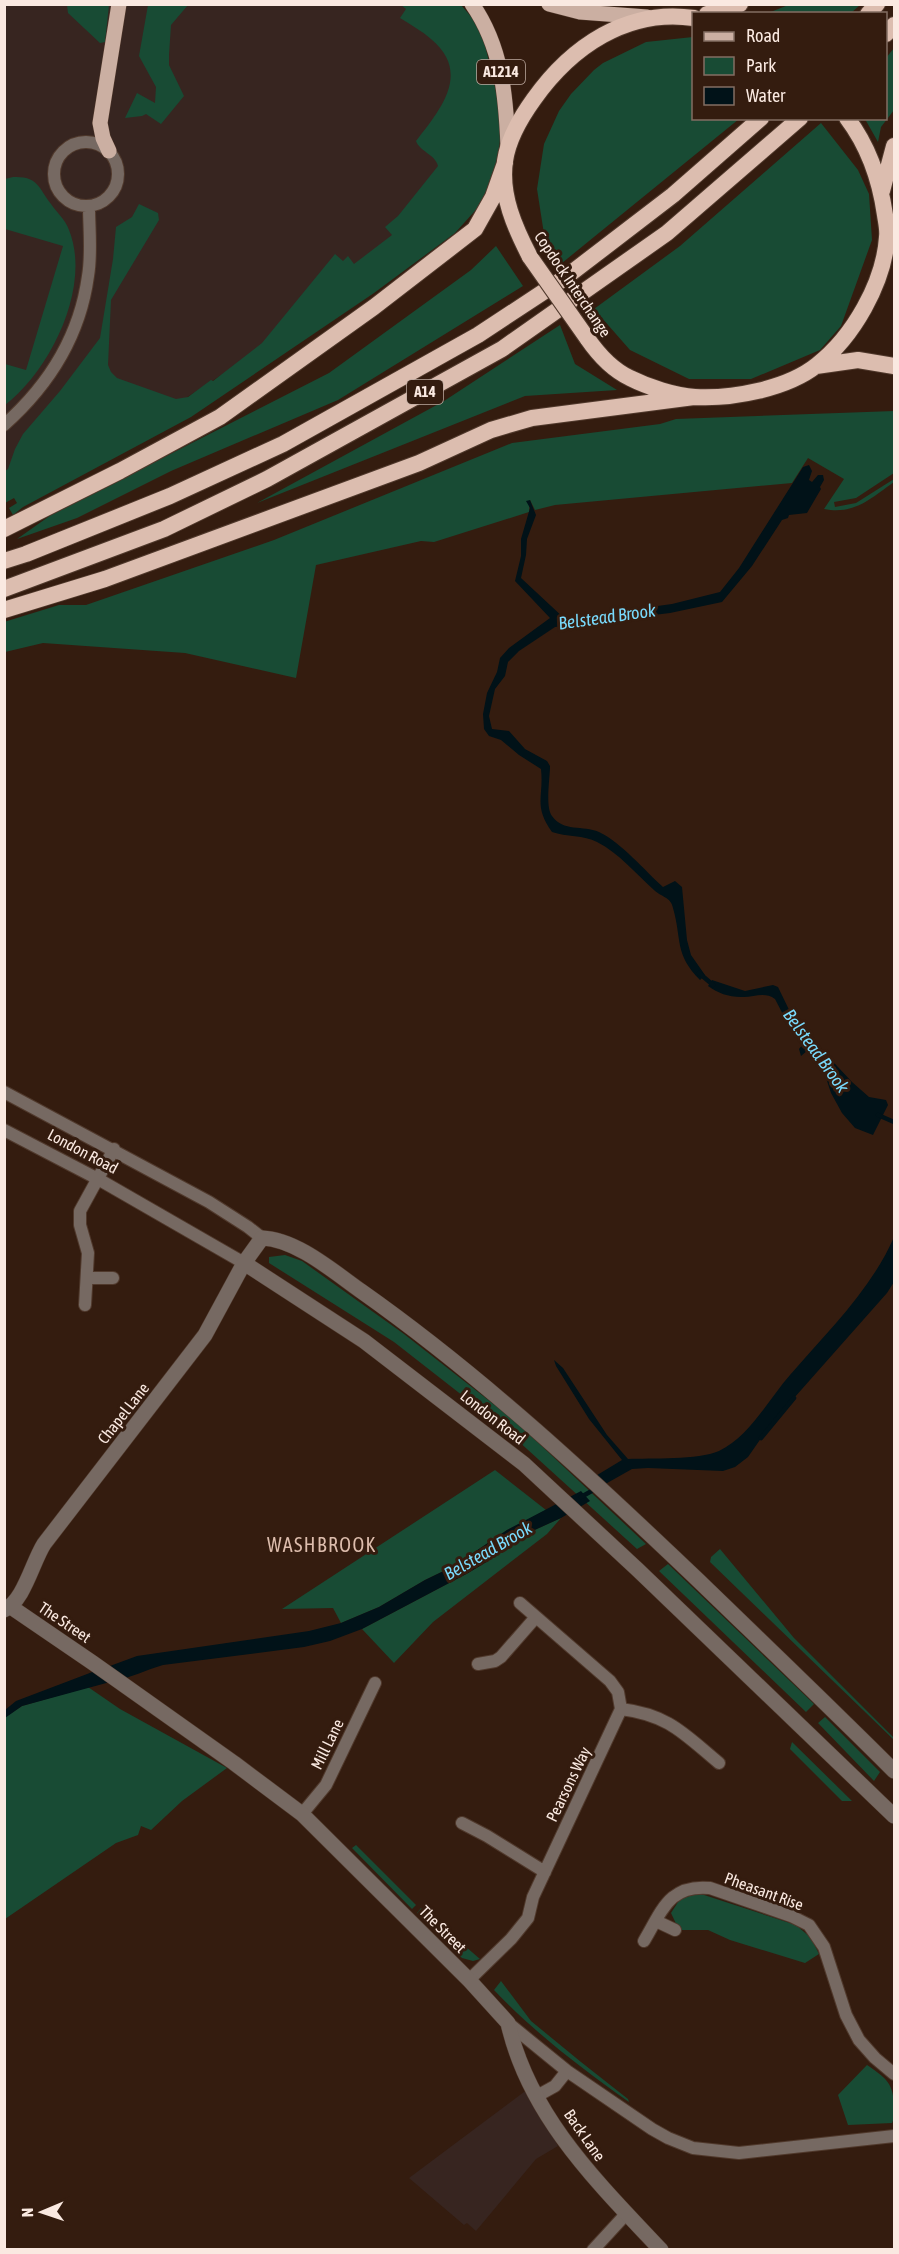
<svg xmlns="http://www.w3.org/2000/svg" width="899" height="2254" viewBox="0 0 899 2254" font-family="'Asap Condensed',sans-serif">
<style>
.commercial{fill:#372520}
.green{fill:#184b34}
.water{fill:#011218}
.lines{fill:none;stroke-linecap:round;stroke-linejoin:round}
.stream{stroke:#011218;stroke-width:4.5}
.minor-casing{stroke:#50392c;stroke-width:14}
.tertiary-casing{stroke:#50392c;stroke-width:16}
.primary-casing{stroke:#50392c;stroke-width:16}
.trunk-casing{stroke:#50392c;stroke-width:18}
.minor{stroke:#766962;stroke-width:12}
.tertiary{stroke:#766962;stroke-width:15}
.primary{stroke:#cbafa2;stroke-width:15}
.trunk{stroke:#dcbdaf;stroke-width:16}
.trunk-bridge-casing{stroke:#50392c;stroke-width:18;stroke-linecap:butt}
.trunk-bridge{stroke:#dcbdaf;stroke-width:16}
.labels{text-anchor:middle;stroke-width:6;stroke-linejoin:round;paint-order:stroke}
.shield{fill:#341c0f;stroke:#bfaca2;stroke-width:1.5}
.shield-label{font-size:15px;font-weight:bold;fill:#fae9e1}
.street-label{font-size:16px;fill:#fae9e1;stroke:#341c0f}
.water-label{font-size:18px;font-style:italic;fill:#79dafc;stroke:#341c0f}
.quarter-label{font-size:20px;letter-spacing:1.5px;fill:#dcbcac;stroke:#341c0f}
</style>
<rect width="100%" height="100%" fill="#341c0f"/>
<path class="commercial" d="M4 5H431L451 49 454 186 325 308 96 456 5 486Z
M528 2089 558 2146 536 2159 476 2231 467 2223 464 2225 409 2178Z"/>
<path class="green" d="M791 4H860V5L851 13H768Z
M67 5H109L105 42 100 43 68 13Z
M148 5H188L171 25 169 55V65L184 96 161 124 146 114 142 116 125 118 137 93 155 103 156 87 139 56Z
M401 5H461L481 28 502 117 499 150 491 193 455 233 374 293 191 417 23 507 13 515 9 508 17 503 14 498 5 503V471L8 469 15 449 23 434 60 391 100 338 113 259 116 227 132 217 139 204 158 213 159 220 111 300 108 365 111 372 117 378 176 399 188 397 211 380 213 381 262 343 335 254 343 261 348 256 354 264 392 235 385 227 398 216 438 166C435 154 420 152 416 141 440 110 472 73 431 39 422 31 411 25 400 18L406 9Z
M693 37 694 118 739 119 562 263 544 234 537 189 544 144 559 111 571 94 594 70 603 63 646 42Z
M894 48V110L881 127 878 142 865 119 886 118V58Z
M821 123 858 170 869 194 872 240 841 326 820 350 751 379H689L630 350 594 309 680 246Z
M13 177C38 176 38 187 51 204 57 213 65 219 69 230 92 287 50 371 5 405V364L26 370 63 246 5 229V179Z
M496 246 523 286 338 400 171 471 77 518 17 539 51 515 329 373 471 270Z
M560 325 575 364 617 390 525 396 257 503 444 401Z
M894 411V473L856 498 834 502 835 507 856 503 894 479V482C871 498 855 515 824 509L844 479 808 458 792 483 555 505 535 510 530 500 529 512 434 542 421 541 316 565 296 678 185 653 43 643 5 652 4 622 59 605H86L274 540 512 443 660 424 676 419Z
M285 1255 302 1261 404 1334 515 1421 646 1544 637 1549 504 1428 394 1342 269 1263V1257Z
M495 1470 546 1510 507 1530 454 1566 425 1580 379 1607 341 1623 333 1608 282 1609Z
M561 1518 547 1534 433 1622 394 1663 362 1629 468 1573 488 1561 517 1538Z
M720 1549 794 1638 894 1738V1740L710 1562 711 1557Z
M668 1564 814 1704 806 1712 659 1571Z
M88 1687 120 1709 227 1768 182 1801 151 1830 141 1826 138 1835 116 1843 5 1919 4 1718 22 1706Z
M825 1717 880 1772 874 1781 818 1723Z
M792 1742 852 1801H842L790 1749Z
M356 1845 416 1905 412 1909 352 1848Z
M698 1893 796 1925 811 1938 819 1954 805 1963 730 1940 708 1930H679L671 1913 680 1899Z
M421 1908 480 1959 473 1961 462 1958 417 1913Z
M501 1981 531 2021 581 2062 628 2099 629 2102C581 2068 535 2033 494 1990Z
M867 2065C886 2078 894 2083 894 2108 894 2114 895 2117 892 2123L848 2125 838 2095Z"/>
<path class="water" d="M809 465 812 471 809 480 812 482 818 475H823L824 480 820 487 821 489 807 513 789 515 788 518 782 520 752 566 722 602 670 613 555 627 519 651 508 662 505 676 495 689 489 716 492 729 509 731 525 749 547 761 550 766C550 778 545 807 552 816 563 832 583 825 599 832 622 843 645 871 663 887L675 881 682 887 687 940 691 955 705 975 700 980C674 954 682 939 673 908 671 897 661 897 654 890 636 874 619 853 597 842 584 835 566 837 552 832 533 805 544 798 541 769L519 755 501 740 489 736 484 729 483 714 487 693 497 672 500 658 509 648 550 618 515 581 521 556V539L530 508 526 501 530 500 536 515 527 539 526 555 521 578 565 619 571 618 672 604 720 592 739 568 803 467Z
M712 980 745 991 773 985 778 987 794 1020 852 1082 869 1097 886 1100 888 1105 873 1135 855 1128 842 1113 831 1093 821 1063 808 1050 801 1056 799 1049 803 1044 789 1026 775 999C764 991 753 998 741 997 728 997 718 993 708 986Z
M894 1237V1282L887 1293 771 1424 748 1457 735 1467 723 1471 648 1468 632 1469 593 1491 584 1483 622 1460 589 1419 556 1366 554 1360 563 1368 607 1435 628 1459C651 1458 698 1460 719 1451 750 1436 768 1400 790 1375 827 1332 871 1290 894 1237Z
M581 1491 590 1501 561 1518 517 1538 488 1561 468 1573 362 1629 330 1641 304 1647 163 1665C146 1670 132 1677 115 1681L99 1670 137 1656 309 1631 341 1623 379 1607 425 1580 454 1566 507 1530Z
M95 1671 110 1682 22 1706 5 1718V1710L16 1701Z"/>
<g class="lines">
<path class="stream" d="M699 973 713 985
M878 1115 894 1122
M761 1438 794 1398
M581 1497 597 1488"/>
<defs>
<path id="minor" d="M54 174a32 32 0 1 1 64 0a32 32 0 1 1-64 0Z
M4 425C49 385 80 335 88 276 92 253 89 229 89 206
M4 1092 209 1202 248 1227 262 1238
M4 1130 98 1179 244 1263
M87 1278H113
M85 1305 88 1253 80 1225V1211L114 1149
M478 1664 495 1661 501 1657 536 1617
M621 1709C669 1715 684 1734 719 1763
M302 1814 326 1785 375 1683
M462 1823 487 1836 545 1872
M656 1921 675 1930
M644 1941C662 1911 669 1884 710 1888L791 1916 809 1925 824 1947 846 2015 859 2040 875 2058 894 2074
M469 1980 511 1939 528 1918 533 1897 621 1709 618 1692 610 1681 520 1603
M508 2023 567 2071 652 2129 668 2138 693 2148 739 2153 894 2136
M537 2096 555 2086 567 2071
M593 2250 627 2213"/>
<path id="tertiary" d="M244 1263 364 1341 524 1464 638 1570 894 1816
M11 1607 93 1663 234 1763 302 1814 469 1980 508 2023C529 2116 598 2183 661 2250
M4 1610C24 1601 32 1563 44 1544L205 1335 244 1263 262 1238C296 1239 334 1272 361 1291 483 1377 591 1478 699 1581 764 1644 830 1707 894 1771"/>
<path id="primary" d="M472 4C502 47 506 96 508 147
M549 4 580 12 647 17
M109 151 103 138 100 123 119 4"/>
<path id="trunk" d="M707 14 728 9 740 4
M868 14 877 4
M886 34 894 25
M882 191 894 146
M530 257C515 228 500 195 505 161 508 139 521 117 534 99 571 47 627 8 694 18
M587 338C598 354 613 370 630 378 648 387 675 396 695 397 732 399 787 389 817 365 853 337 884 283 887 237 888 230 886 222 885 215 880 180 869 147 847 118
M816 366 858 360 894 366
M4 529 120 471 220 417 374 307 475 229 493 197 505 163
M4 561 26 554 170 496 283 444 478 335 566 277 673 195 761 118
M4 589 164 529 267 479 502 349 667 233 800 118
M4 610 105 579 419 463 491 430 532 418 694 397"/>
</defs>
<use href="#minor" class="minor-casing"/>
<use href="#tertiary" class="tertiary-casing"/>
<use href="#primary" class="primary-casing"/>
<use href="#trunk" class="trunk-casing"/>
<use href="#minor" class="minor"/>
<use href="#tertiary" class="tertiary"/>
<use href="#primary" class="primary"/>
<use href="#trunk" class="trunk"/>
<defs>
<path id="trunk-bridge" d="M530 257 587 338"/>
</defs>
<use href="#trunk-bridge" class="trunk-bridge-casing"/>
<use href="#trunk-bridge" class="trunk-bridge"/>
</g>
<g class="labels">
<g class="shield">
<rect x="477" y="60" width="48" height="24" rx="4.5"/>
<rect x="407" y="380" width="36" height="24" rx="4.5"/>
</g>
<g class="shield-label">
<text x="501" y="77">A1214</text>
<text x="425" y="397">A14</text>
</g>
<g class="street-label">
<text transform="translate(573 284) rotate(56)" y="6">Copdock Interchange</text>
<text transform="translate(83 1151) rotate(28)" y="6">London Road</text>
<text transform="translate(123 1413) rotate(-52)" y="6">Chapel Lane</text>
<text transform="translate(493 1417) rotate(38)" y="6">London Road</text>
<text transform="translate(65 1622) rotate(34)" y="6">The Street</text>
<text transform="translate(327 1744) rotate(-64)" y="6">Mill Lane</text>
<text transform="translate(568 1784) rotate(-64)" y="6">Pearsons Way</text>
<text transform="translate(764 1891) rotate(20)" y="6">Pheasant Rise</text>
<text transform="translate(443 1929) rotate(45)" y="6">The Street</text>
<text transform="translate(585 2135) rotate(55)" y="6">Back Lane</text>
</g>
<g class="water-label">
<text transform="translate(607 617) rotate(-8)" y="6">Belstead Brook</text>
<text transform="translate(816 1051) rotate(54)" y="6">Belstead Brook</text>
<text transform="translate(488 1551) rotate(-30)" y="6">Belstead Brook</text>
</g>
<g class="quarter-label">
<text x="322" y="1552">WASHBROOK</text>
</g>
</g>
<rect width="899" height="2254" fill="none" stroke="#fae9e1" stroke-width="12"/>
<rect x="692" y="12" width="195" height="108" fill="#341c0f" stroke="#836e63" stroke-width="1.5"/>
<rect x="704" y="32" width="30" height="9" fill="#cbafa2" stroke="#836e63" stroke-width="1.5"/>
<text x="746" y="42" font-size="18" fill="#fae9e1">Road</text>
<rect x="704" y="57" width="30" height="18" fill="#184b34" stroke="#836e63" stroke-width="1.5"/>
<text x="746" y="72" font-size="18" fill="#fae9e1">Park</text>
<rect x="704" y="87" width="30" height="18" fill="#011218" stroke="#836e63" stroke-width="1.5"/>
<text x="746" y="102" font-size="18" fill="#fae9e1">Water</text>
<g transform="translate(42 2212) rotate(268)" stroke="#341c0f" stroke-width="4.5" paint-order="stroke">
<path d="M0-4.5L10 22L0 15L-10 22Z" fill="#fae9e1"/>
<text y="-9" font-size="16" font-weight="bold" text-anchor="middle" fill="#fae9e1">N</text>
</g>
</svg>
